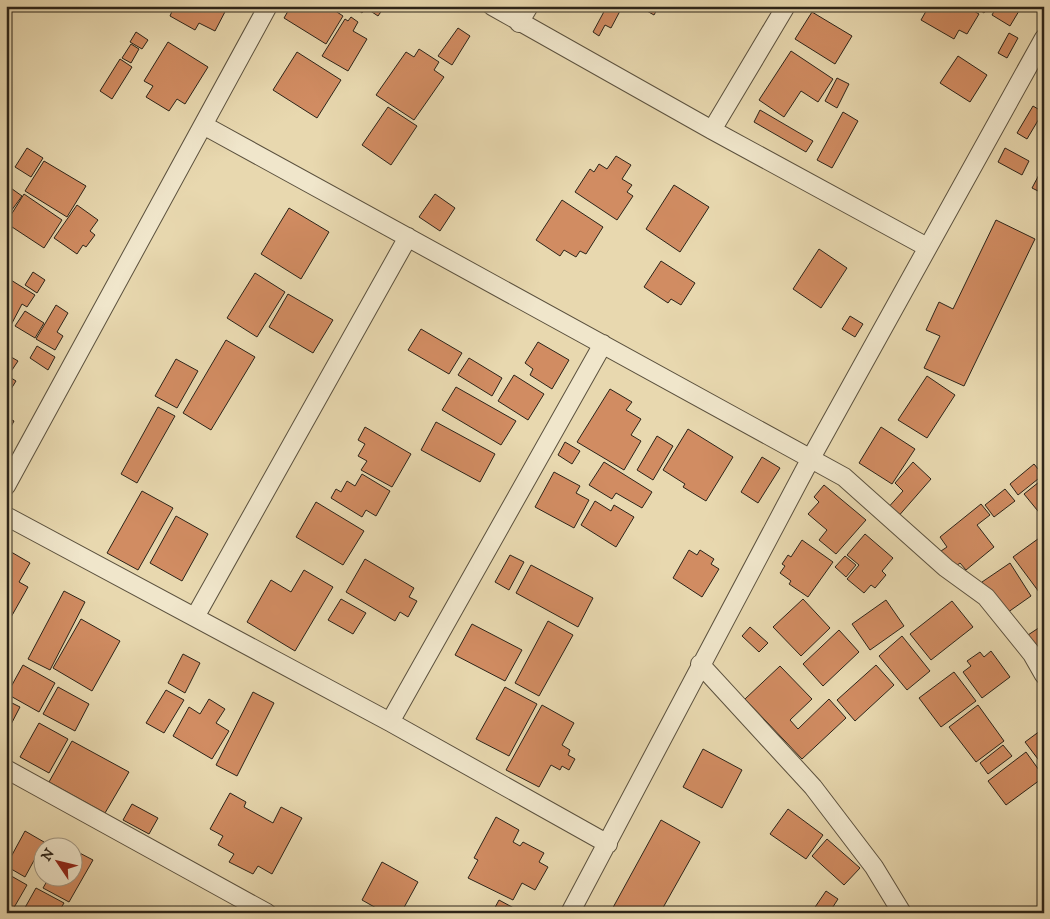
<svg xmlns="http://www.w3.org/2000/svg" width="1050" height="919" viewBox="0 0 1050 919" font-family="'IM FELL DW Pica',serif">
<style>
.building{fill:#d18c62;stroke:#2c2419}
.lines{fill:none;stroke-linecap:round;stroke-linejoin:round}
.minor-casing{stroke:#5b513e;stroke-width:20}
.minor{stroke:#f0e6cb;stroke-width:18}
</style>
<rect width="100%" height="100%" fill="#e8d8af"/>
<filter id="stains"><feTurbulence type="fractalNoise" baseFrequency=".004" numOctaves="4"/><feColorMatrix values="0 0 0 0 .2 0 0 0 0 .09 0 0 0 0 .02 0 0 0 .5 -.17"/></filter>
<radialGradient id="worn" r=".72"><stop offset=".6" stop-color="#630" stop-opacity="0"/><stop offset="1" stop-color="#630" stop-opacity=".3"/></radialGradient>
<path class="building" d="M169 6H228L215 31 199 23 195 30 170 16 173 9Z
M291 6H328L343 16 326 44 284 18Z
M353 6H385L378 16 366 8 362 13Z
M607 6 620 11 611 28 605 25 599 36 593 32Z
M638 6H659L654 15Z
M929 6H965L979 14 967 34 959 30 954 39 921 20Z
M974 6H989L984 13Z
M997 6H1022L1010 26 992 15Z
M812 12 852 36 835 64 795 39Z
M351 17 358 22 353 31 367 39 348 71 322 56 345 19 348 21Z
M458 28 470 36 452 65 438 56Z
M136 32 148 40 142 49 130 42Z
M1009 33 1018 38 1007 58 998 53Z
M168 42 208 67 185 104 177 99 169 111 146 97 153 86 144 81Z
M131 44 139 49 131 63 122 58Z
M419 49 439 62 434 70 444 77 414 120 376 95 406 52 414 57Z
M791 51 833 79 818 102 801 91 784 117 759 100Z
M297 52 341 80 317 118 273 90Z
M958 56 987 75 970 102 940 83Z
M120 59 132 67 112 99 100 91Z
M837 78 849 84 837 108 825 101Z
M1033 106 1043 112 1027 139 1017 133Z
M388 107 417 126 391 165 362 145Z
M760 110 813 141 806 152 754 122Z
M843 112 858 121 832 168 817 160Z
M27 148 43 158 31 177 15 167Z
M1005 148 1029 161 1022 175 998 162Z
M616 156 631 165 622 179 632 185 627 192 633 196 617 220 575 192 590 169 594 172 599 164 607 169Z
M44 161 86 186 67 217 25 191Z
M1041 171 1044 173V194L1032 188Z
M674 185 709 207 680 252 646 229Z
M8 186 22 196 6 218V189Z
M24 194 62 220 44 248 6 223Z
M435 194 455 208 440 231 419 217Z
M562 200 603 227 586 254 580 251 576 257 564 250 560 256 536 240Z
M77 205 98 220 90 231 95 235 86 247 83 245 77 254 54 238Z
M289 208 329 232 301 279 261 254Z
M996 220 1035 239 964 386 924 368 940 336 926 330 939 302 953 309Z
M819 249 847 268 821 308 793 289Z
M661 261 695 283 681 305 671 299 668 303 644 287Z
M33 272 45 280 37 293 25 285Z
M255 273 285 292 257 337 227 318Z
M6 277 35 295 27 307 22 304 11 325 6 322Z
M288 294 333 320 313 353 269 327Z
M56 305 68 313 57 332 63 336 55 350 36 339Z
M25 311 44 323 35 338 15 326Z
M850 316 863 324 855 337 842 329Z
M421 329 462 353 449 374 408 350Z
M226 340 255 357 211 430 183 413Z
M538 342 569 360 552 389 530 375 533 369 525 363Z
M37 346 55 357 48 370 30 358Z
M6 354 18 361 8 376 16 381 6 397Z
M469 358 502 378 492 396 458 375Z
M176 359 198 371 177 408 155 396Z
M514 375 544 394 528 420 498 401Z
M927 376 955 395 927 438 898 420Z
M456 387 516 421 501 445 442 410Z
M610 389 632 402 626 410 641 419 631 435 641 441 624 470 577 442Z
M158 407 175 416 137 483 121 474Z
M6 417 14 421 6 436Z
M436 422 495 454 480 482 421 450Z
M365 427 411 454 392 487 361 470 367 461 358 456 365 444 358 440Z
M881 427 915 449 892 484 859 463Z
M688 429 733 457 706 501 683 487 685 484 663 470Z
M657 436 673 446 653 480 637 470Z
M565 442 580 451 572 464 558 455Z
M762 457 780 468 758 503 741 492Z
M604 462 652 492 642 508 616 493 612 499 589 485Z
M913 462 931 479 896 519 886 510 903 491 895 483Z
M1034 464 1043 475 1018 495 1010 484Z
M554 472 580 486 576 493 589 500 574 528 535 507Z
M362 474 390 491 376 516 366 510 362 517 331 498 336 489 341 492 347 481 355 486Z
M1044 478V514L1042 516 1024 494Z
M824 485 866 520 836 554 819 540 827 530 808 514 819 502 814 497Z
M1005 489 1015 501 994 517 985 505Z
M142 491 173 508 138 570 107 553Z
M595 501 611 511 614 505 634 517 616 547 581 525Z
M316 502 364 531 343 565 296 537Z
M981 504 990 515 977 525 994 547 966 570 960 563 951 570 941 551 947 547 940 537Z
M176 516 208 534 182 581 150 563Z
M865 534 893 558 882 571 886 575 875 588 871 585 864 593 847 579 859 565 847 555Z
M1042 536 1044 539V588L1039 592 1013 557Z
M802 540 833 562 808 597 789 584 791 581 780 573 785 566 782 564 788 555 791 557Z
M6 549 30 563 19 582 28 587 6 626Z
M689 550 697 555 700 550 714 559 711 564 719 569 702 597 673 578Z
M510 555 524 562 509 590 495 582Z
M845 556 856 565 846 577 835 567Z
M365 559 414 588 409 597 417 601 408 617 400 612 395 621 346 592Z
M1010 563 1031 596 1004 615 982 582Z
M531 565 593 598 578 627 516 593Z
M304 570 333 587 295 651 247 622 271 580 291 592Z
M64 591 85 602 50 670 28 659Z
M341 599 366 613 353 634 328 620Z
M803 599 830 628 801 656 773 627Z
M886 600 904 626 870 650 852 624Z
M952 601 973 627 931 660 910 634Z
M81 619 120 641 92 691 53 668Z
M548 621 573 635 539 696 515 683Z
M472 624 522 650 505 681 455 655Z
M1043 625 1044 646 1035 651 1025 637Z
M750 627 768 643 759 652 742 636Z
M839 630 859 652 823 686 803 664Z
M902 636 930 671 907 690 879 656Z
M991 651 1010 677 982 698 963 672 971 666 967 661 980 652 984 657Z
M183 654 200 663 185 693 168 683Z
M23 665 55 683 39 712 7 694Z
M876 665 894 685 855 721 837 700Z
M780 666 812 699 790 720 798 729 829 699 846 718 802 759 745 699Z
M954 672 976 701 941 727 919 698Z
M58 687 89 704 75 731 43 714Z
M505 687 537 704 509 756 476 739Z
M166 690 184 700 164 733 146 723Z
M253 692 274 703 237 776 216 765Z
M209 699 225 709 216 723 229 731 212 759 173 736 189 707 200 714Z
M6 700 20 707 6 734Z
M542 705 574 723 562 745 570 750 568 755 575 759 569 770 562 766 560 770 551 765 539 787 506 770Z
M978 705 1004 741 976 762 949 727Z
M39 723 68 739 49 773 20 757Z
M1044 728V767L1025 742Z
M72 741 129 772 105 813 49 782Z
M1003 745 1012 756 988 774 980 763Z
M703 749 742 770 722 808 683 787Z
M1026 752 1044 777 1006 805 988 781Z
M230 793 246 802 244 807 273 823 281 807 302 818 272 874 258 866 253 874 229 862 234 854 218 845 223 836 210 829Z
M132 804 158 818 149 834 123 820Z
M788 809 823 835 806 859 770 834Z
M496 817 519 830 513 842 520 846 523 842 544 853 539 862 548 867 535 890 522 883 513 900 468 878 478 860 474 858Z
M661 820 700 842 660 913H610Z
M25 831 44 842 25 877 6 866Z
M827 839 860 868 844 885 812 856Z
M72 849 93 860 69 902 43 888 50 876H72Z
M382 862 418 882 401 913H385L362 900Z
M6 873 27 885 12 911 6 908Z
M36 888 64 903 58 913H22Z
M826 891 838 899 829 913H811Z
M499 900 523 913H492Z"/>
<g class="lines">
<defs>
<path id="minor" d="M492 6 712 130 927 247
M519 23 529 6
M205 126 844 477 946 568 986 597 1032 654 1044 675
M712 130 786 6
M6 486 268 6
M6 516 390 722 608 844
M195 617 408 237
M700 664 813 787 874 867 902 913
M390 722 603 344
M6 769 267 913
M570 913 811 458 1044 38"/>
</defs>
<use href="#minor" class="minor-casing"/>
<use href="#minor" class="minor"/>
</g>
<rect width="1050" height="919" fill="none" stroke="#e8d8af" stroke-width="25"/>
<rect x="8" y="8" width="1035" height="904" fill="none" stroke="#2c2419" stroke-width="2.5"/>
<rect x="12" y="12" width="1025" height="894" fill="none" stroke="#2c2419"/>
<g transform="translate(58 862) rotate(305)"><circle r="24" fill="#f0e6cb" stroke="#a29884"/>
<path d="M0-4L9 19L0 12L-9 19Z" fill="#8f2418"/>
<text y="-8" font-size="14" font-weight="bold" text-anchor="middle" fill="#2c2419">N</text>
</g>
<rect width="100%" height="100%" filter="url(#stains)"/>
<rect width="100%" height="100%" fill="url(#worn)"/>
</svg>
